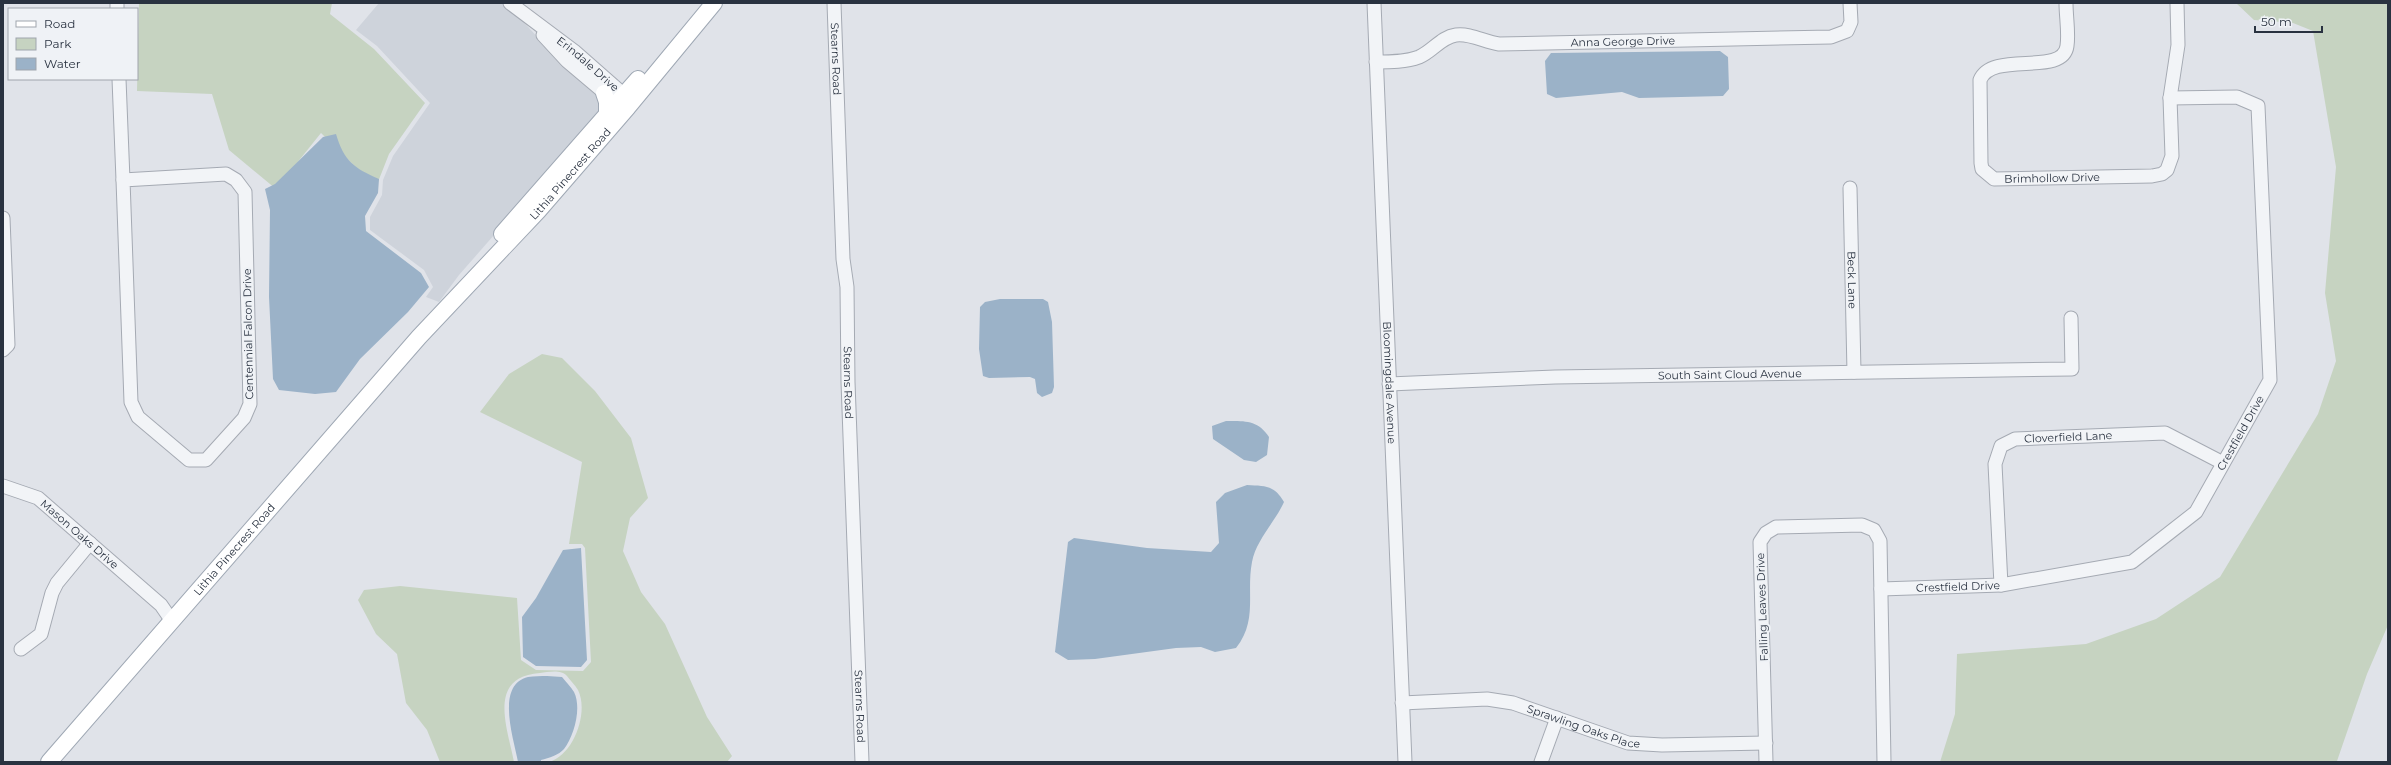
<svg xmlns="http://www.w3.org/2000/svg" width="2391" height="765" viewBox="0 0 2391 765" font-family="Montserrat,sans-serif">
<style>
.built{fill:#ced3db}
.green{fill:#c6d3c1}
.water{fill:#9bb2c8}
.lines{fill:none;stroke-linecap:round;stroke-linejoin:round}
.minor-casing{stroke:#a5aab3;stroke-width:15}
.major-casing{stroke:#9fa8b4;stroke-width:18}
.minor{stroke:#f2f4f7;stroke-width:13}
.major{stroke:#fff;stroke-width:16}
.labels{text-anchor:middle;stroke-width:4;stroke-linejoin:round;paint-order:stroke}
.street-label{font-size:11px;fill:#293240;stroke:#eff2f6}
</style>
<rect width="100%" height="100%" fill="#e0e3e9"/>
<path class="built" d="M379 3H502L519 17 562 64 600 96 602 112 459 275 439 302 426 297 433 287 424 270 370 230V217L382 195 383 180 393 156 430 103 377 46 356 30Z"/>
<path class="green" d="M139 3H332L330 14 374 49 425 103 389 154 376 187 321 133 276 189 229 150 212 94 137 91Z
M2236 3H2388V625L2367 674 2337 761 1940 762 1955 714 1957 654 2086 644 2156 619 2220 577 2318 414 2336 361 2325 293 2336 167 2313 31 2293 23 2254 20Z
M542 354 562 358 595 391 631 438 648 498 630 518 623 551 641 592 665 624 707 717 732 756 727 762H549C574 755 589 712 578 690 575 685 570 680 567 676 561 669 548 672 540 673 487 677 507 726 514 762H440L427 730 406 703 397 654 376 634 358 600 364 590 400 586 517 598 521 660 536 670 583 671 591 662 585 548 582 544H569L582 462 480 412 509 374Z"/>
<path class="water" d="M1720 51 1728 57 1729 89 1723 96 1639 98 1622 92 1556 98 1547 94 1545 61 1551 53Z
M336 134C344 161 354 168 379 179L378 193 365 216 366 231 421 273 429 287 408 312 360 359 336 392 315 394 279 390 273 379 269 297 270 210 265 189 275 184 323 137Z
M1000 299H1043L1048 302 1052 322 1054 387 1052 393 1042 397 1037 393 1035 379 1030 377 989 378 983 376 979 349 980 307 985 302Z
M1226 421C1245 421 1258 420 1269 437L1267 455 1256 462 1244 460 1213 439 1212 426Z
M1247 485C1265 486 1274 485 1284 502 1275 522 1256 540 1252 562 1246 593 1258 620 1236 648L1215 652 1201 647 1176 648 1095 659 1068 660 1055 652 1068 542 1074 538 1147 548 1211 552 1219 543 1216 502 1225 493Z
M581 548 587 660 581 667 536 666 523 657 522 617 536 598 563 550Z
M547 676 562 677C566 682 571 687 574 692 582 708 574 736 564 749 559 755 549 758 541 760V762H518C514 739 495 685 528 677 534 676 541 676 547 676Z"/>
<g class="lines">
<defs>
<g id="minor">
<path d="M117 3V9"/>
<path id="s1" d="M510 3 574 51 624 95 627 104"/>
<path id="s2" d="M834 3 843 259 847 287 848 382 862 762"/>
<path id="s3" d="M1374 3 1405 762"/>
<path id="s4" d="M2066 3C2066 17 2069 33 2067 46 2063 77 1992 50 1980 80L1981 163 1982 169 1994 179 2152 176 2162 174 2167 170 2172 156 2170 98 2178 45 2177 3"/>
<path d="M543 35 567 61 612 99"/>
<path id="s5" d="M1376 62C1390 62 1406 62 1419 57 1433 51 1441 37 1456 35 1470 33 1485 42 1499 44L1831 37 1847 31 1851 22 1850 3"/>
<path d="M119 79 123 180"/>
<path d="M226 174 236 180 245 192 250 404 244 418 206 460H189L138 417 131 402 123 180Z"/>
<path id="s6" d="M1850 188 1854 372"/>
<path d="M3 218 8 345 3 350"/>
<path id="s7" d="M1389 384 1555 377 2072 369 2071 318"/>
<path id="s8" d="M3 486 38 498 161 605 172 621"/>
<path id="s9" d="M2001 585 1995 464 2001 446 2015 439 2165 433 2223 463"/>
<path id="s10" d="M1881 589 2001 585 2132 562 2196 512 2270 380 2258 106 2237 97 2170 98"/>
<path d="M21 649 41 634 52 593 57 583 90 543"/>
<path id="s11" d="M1402 703 1487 699 1513 703 1628 743 1662 745 1766 743"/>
<path d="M1541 762 1557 718"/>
<path d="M1766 762 1760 542 1766 533 1776 527 1862 525 1874 530 1880 541 1884 762"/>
</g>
<g id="major">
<path d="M604 93 607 102V114"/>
<path d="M502 234 638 79"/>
<path id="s12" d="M49 762 419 337 538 211 628 107 714 3"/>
</g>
</defs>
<use href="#minor" class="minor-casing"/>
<use href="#major" class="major-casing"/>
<use href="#minor" class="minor"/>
<use href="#major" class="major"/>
</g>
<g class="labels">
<g class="street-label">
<text dy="4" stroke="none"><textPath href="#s5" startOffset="255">Anna George Drive</textPath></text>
<text dy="4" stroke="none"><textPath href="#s2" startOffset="56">Stearns Road</textPath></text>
<text dy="4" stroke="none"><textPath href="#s1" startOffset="99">Erindale Drive</textPath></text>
<text dy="4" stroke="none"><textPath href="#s12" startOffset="786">Lithia Pinecrest Road</textPath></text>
<text dy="4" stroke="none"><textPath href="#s4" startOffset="306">Brimhollow Drive</textPath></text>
<text dy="4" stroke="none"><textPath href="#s6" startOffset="92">Beck Lane</textPath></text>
<text transform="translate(248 334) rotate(-91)" y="4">Centennial Falcon Drive</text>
<text dy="4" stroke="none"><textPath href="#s7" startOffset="341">South Saint Cloud Avenue</textPath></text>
<text dy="4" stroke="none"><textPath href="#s2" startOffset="380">Stearns Road</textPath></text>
<text dy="4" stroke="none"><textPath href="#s3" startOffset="380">Bloomingdale Avenue</textPath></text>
<text dy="4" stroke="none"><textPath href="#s10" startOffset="425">Crestfield Drive</textPath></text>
<text dy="4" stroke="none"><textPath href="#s9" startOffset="209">Cloverfield Lane</textPath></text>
<text dy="4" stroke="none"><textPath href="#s8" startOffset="92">Mason Oaks Drive</textPath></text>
<text dy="4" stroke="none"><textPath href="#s12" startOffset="282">Lithia Pinecrest Road</textPath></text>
<text dy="4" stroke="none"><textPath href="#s10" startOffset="77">Crestfield Drive</textPath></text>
<text transform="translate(1762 607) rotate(-92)" y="4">Falling Leaves Drive</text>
<text dy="4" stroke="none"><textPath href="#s2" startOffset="704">Stearns Road</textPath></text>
<text dy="4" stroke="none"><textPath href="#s11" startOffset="186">Sprawling Oaks Place</textPath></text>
</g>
</g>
<rect width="2391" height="765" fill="none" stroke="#293240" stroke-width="8"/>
<rect x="8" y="8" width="130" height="72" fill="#eff2f6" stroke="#a0a5ad"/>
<rect x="16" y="21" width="20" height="6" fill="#ffffff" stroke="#a0a5ad"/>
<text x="44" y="28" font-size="12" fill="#293240">Road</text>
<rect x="16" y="38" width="20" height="12" fill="#c6d3c1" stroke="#a0a5ad"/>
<text x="44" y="48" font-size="12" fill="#293240">Park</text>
<rect x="16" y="58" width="20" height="12" fill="#9bb2c8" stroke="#a0a5ad"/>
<text x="44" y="68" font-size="12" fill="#293240">Water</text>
<path d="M2255 26v6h67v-6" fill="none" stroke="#293240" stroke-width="2"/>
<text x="2261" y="26" font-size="12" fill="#293240" stroke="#eff2f6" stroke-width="3" paint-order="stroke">50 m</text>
</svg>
